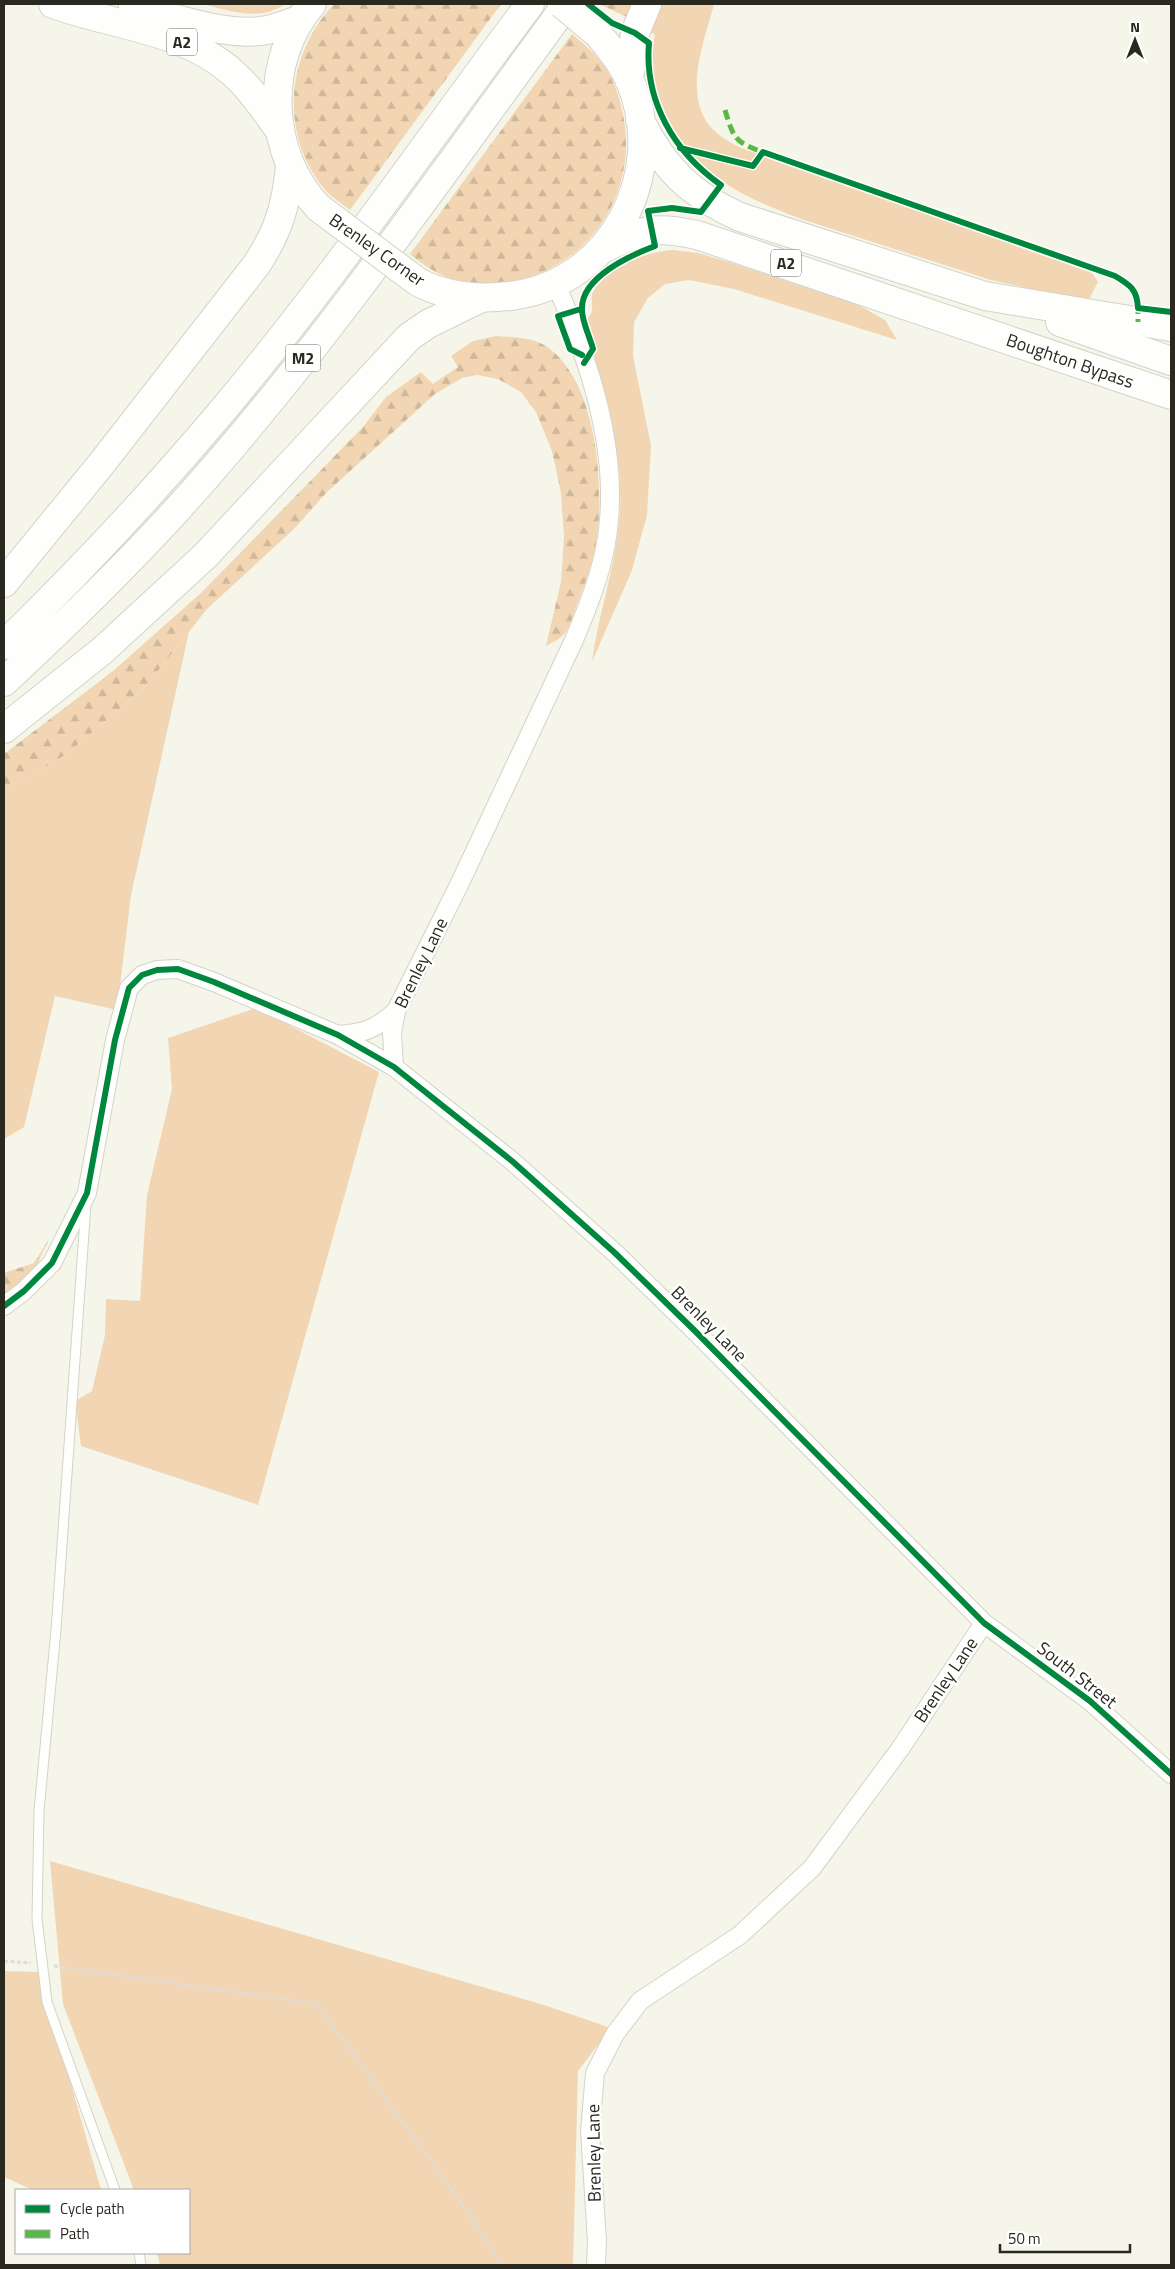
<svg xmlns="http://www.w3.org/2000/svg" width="1175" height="2269" viewBox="0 0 1175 2269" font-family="'Titillium Web',sans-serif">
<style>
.green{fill:#f2d5b2}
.forest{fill:url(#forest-firs)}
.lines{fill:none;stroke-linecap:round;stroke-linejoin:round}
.service-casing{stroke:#d3d3c9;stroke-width:11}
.minor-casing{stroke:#d3d3c9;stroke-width:20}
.primary-casing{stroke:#d3d3c9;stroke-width:30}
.trunk-casing{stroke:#d3d3c9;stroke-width:30}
.motorway-casing{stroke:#d3d3c9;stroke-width:30}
.path{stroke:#ddddd9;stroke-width:3;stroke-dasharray:4 2.5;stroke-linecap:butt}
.service{stroke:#fefefc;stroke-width:9}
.minor{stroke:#fefefc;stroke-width:18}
.primary{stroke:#fefefc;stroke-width:28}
.trunk{stroke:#fefefc;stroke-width:28}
.motorway{stroke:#fefefc;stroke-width:28}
.trunk-bridge-casing{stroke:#d3d3c9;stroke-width:30;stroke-linecap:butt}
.trunk-bridge{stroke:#fefefc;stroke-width:28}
.quiet{stroke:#58b947;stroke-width:5;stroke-dasharray:10 5;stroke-linecap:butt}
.cycleway-casing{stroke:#fff;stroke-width:9}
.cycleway{stroke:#00873e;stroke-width:6}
.labels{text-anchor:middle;stroke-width:5;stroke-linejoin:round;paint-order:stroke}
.shield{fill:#fff;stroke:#696963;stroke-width:1}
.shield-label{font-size:16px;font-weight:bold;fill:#292920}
.street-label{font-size:18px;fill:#292920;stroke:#fff}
</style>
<defs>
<pattern id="forest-firs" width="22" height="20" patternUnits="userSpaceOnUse" patternTransform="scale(1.25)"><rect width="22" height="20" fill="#f2d5b2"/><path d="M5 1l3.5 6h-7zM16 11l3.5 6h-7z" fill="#d0b799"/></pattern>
</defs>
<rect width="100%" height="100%" fill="#f5f6e9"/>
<path class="green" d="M202 4H285C258 22 232 11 202 4Z
M657 4H714C704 43 679 102 718 134 725 140 734 144 741 148L1092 273 1098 282 1088 301 991 280 801 219C744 197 700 178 669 122 660 104 652 85 651 64 651 55 653 44 655 34L646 31Z
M673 250 698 253 732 263 857 304 885 320 897 340 734 289 689 280 665 284 648 298 634 322 633 356 651 446 647 515 632 570 592 662C598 616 614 571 619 524 626 454 604 389 583 324 586 320 591 316 592 311 593 305 590 298 593 292 610 265 644 252 673 250Z
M189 632 131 895 117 1010 55 996 24 1127 4 1139V793L65 755 142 691Z
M256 1008 379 1072 258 1505 81 1446 75 1401 92 1391 105 1335 106 1299 140 1301 147 1195 172 1089 168 1038Z
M50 1861 544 2005 611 2028 578 2071 573 2265H160L157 2253H189V2190H134L63 2004Z
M4 1971 39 1972 101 2190H33L4 2177Z"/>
<path class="forest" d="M334 4H501L350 210C342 204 333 198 326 191 279 136 285 55 334 4Z
M599 4H636L629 18Z
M572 34C584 44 595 53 604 66 616 83 622 105 625 126 634 199 586 268 512 281 491 285 469 285 449 278 434 272 422 264 410 254Z
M496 336C511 337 531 337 544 345 595 376 603 475 598 528 596 553 587 579 578 602 574 611 570 630 562 636 558 640 551 643 546 646L561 582 564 536 561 493 552 451 536 412 521 392 498 379 477 375 462 378 435 394 326 493 295 528 207 609 142 691 65 755 4 793V754L113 671 201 593 363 427 386 397 421 372 433 384 458 367 451 356 473 341Z
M49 1239 32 1276 4 1297V1273L34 1263Z"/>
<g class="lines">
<defs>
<path id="service" d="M86 1204 56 1630 39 1811 37 1919 47 2002 115 2190
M139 2253 141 2265"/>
<path id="minor" d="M338 1035C366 1033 375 1029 396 1011
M394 1067 392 1033 396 1011 459 885 574 640C590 602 606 562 609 520 616 439 587 357 556 284
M4 1306 24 1291 52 1263 87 1193 115 1040 129 988 142 975 157 970 178 969 214 982 338 1035 394 1067 512 1161 615 1253 694 1330 984 1623 1090 1701 1171 1774
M596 2265 597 2241 590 2131 595 2073 615 2034 640 2001 740 1935 812 1868 900 1749 984 1623"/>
<path id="primary" d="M53 4C113 26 185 29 234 74 252 90 266 112 280 131
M133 7C168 16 224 36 260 31 274 30 287 24 301 19"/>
<path id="trunk" d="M312 4C263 60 267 155 319 208
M629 80 635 33 647 4
M640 120C663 168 691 195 740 217L985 296 1171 327
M601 250C639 230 654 225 697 235L1171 395
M418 282C447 297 477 300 510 296 612 284 669 173 630 81 623 64 609 47 598 34
M1060 322 1171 361"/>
<path id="motorway" d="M4 583 102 463 257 264C279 230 286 206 290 166
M4 645C81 570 154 492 223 410 332 280 428 140 530 4
M4 682C62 628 120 572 174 513 318 355 440 176 567 4
M4 729 103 650 205 556 409 337 428 324 479 299"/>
</defs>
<use href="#service" class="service-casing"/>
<use href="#minor" class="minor-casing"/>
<use href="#primary" class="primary-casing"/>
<use href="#trunk" class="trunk-casing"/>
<use href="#motorway" class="motorway-casing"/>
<path class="path" d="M685 149 753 166 763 152
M4 1961 31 1963
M54 1966 317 2004 472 2218 500 2265"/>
<use href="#service" class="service"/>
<use href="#minor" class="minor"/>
<use href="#primary" class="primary"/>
<use href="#trunk" class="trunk"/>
<use href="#motorway" class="motorway"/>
<defs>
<path id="trunk-bridge" d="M562 4 598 34
M319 208 418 282"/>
</defs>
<use href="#trunk-bridge" class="trunk-bridge-casing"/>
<use href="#trunk-bridge" class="trunk-bridge"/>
<path class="quiet" d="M725 110C734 140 735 142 765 153
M1138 304V322"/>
<defs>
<path id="cycleway" d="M680 148 753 166 763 152 1115 276C1130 285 1137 289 1138 308L1171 312
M581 309 558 316 570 349 582 355
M584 363 593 349C590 337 581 320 582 308 582 277 631 255 655 246L648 211 672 208 701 212 721 185C674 152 644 101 649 43L635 33 612 23 588 4
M4 1306 24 1291 52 1263 87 1193 115 1040 129 988 142 975 157 970 178 969 214 982 338 1035 394 1067 512 1161 615 1253 694 1330 984 1623 1090 1701 1171 1774"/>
</defs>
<use href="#cycleway" class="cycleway-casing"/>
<use href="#cycleway" class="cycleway"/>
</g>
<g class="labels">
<g class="shield">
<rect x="167" y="28.5" width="30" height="27" rx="4"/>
<rect x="771" y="249.5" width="30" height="27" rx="4"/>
<rect x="285.5" y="344.5" width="35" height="27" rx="4"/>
</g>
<g class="shield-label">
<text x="182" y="48">A2</text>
<text x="786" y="269">A2</text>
<text x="303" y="364">M2</text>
</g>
<g class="street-label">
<text transform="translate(377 250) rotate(35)" y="6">Brenley Corner</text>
<text transform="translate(1070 361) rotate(19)" y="6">Boughton Bypass</text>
<text transform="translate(421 963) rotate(-64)" y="6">Brenley Lane</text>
<text transform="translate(709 1324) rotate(45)" y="6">Brenley Lane</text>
<text transform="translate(1077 1675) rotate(38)" y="6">South Street</text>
<text transform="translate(946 1680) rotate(-56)" y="6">Brenley Lane</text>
<text transform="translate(594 2153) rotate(-91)" y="6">Brenley Lane</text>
</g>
</g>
<rect width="1175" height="2269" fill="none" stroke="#292920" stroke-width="10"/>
<rect x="15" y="2189" width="175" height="65" fill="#ffffff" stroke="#a9a9a6"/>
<rect x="25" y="2205" width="25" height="8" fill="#00873e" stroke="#a9a9a6"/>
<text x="60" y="2214" font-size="15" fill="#292920">Cycle path</text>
<rect x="25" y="2230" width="25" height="8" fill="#58b947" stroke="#a9a9a6"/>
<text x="60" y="2239" font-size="15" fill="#292920">Path</text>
<g transform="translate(1135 40)" stroke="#ffffff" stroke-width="4" paint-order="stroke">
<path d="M0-4L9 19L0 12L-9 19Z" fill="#292920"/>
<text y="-8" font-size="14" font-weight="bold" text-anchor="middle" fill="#292920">N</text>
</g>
<path d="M1000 2244v8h130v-8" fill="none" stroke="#292920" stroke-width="2.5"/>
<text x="1008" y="2244" font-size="15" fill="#292920" stroke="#ffffff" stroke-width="4" paint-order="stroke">50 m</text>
</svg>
